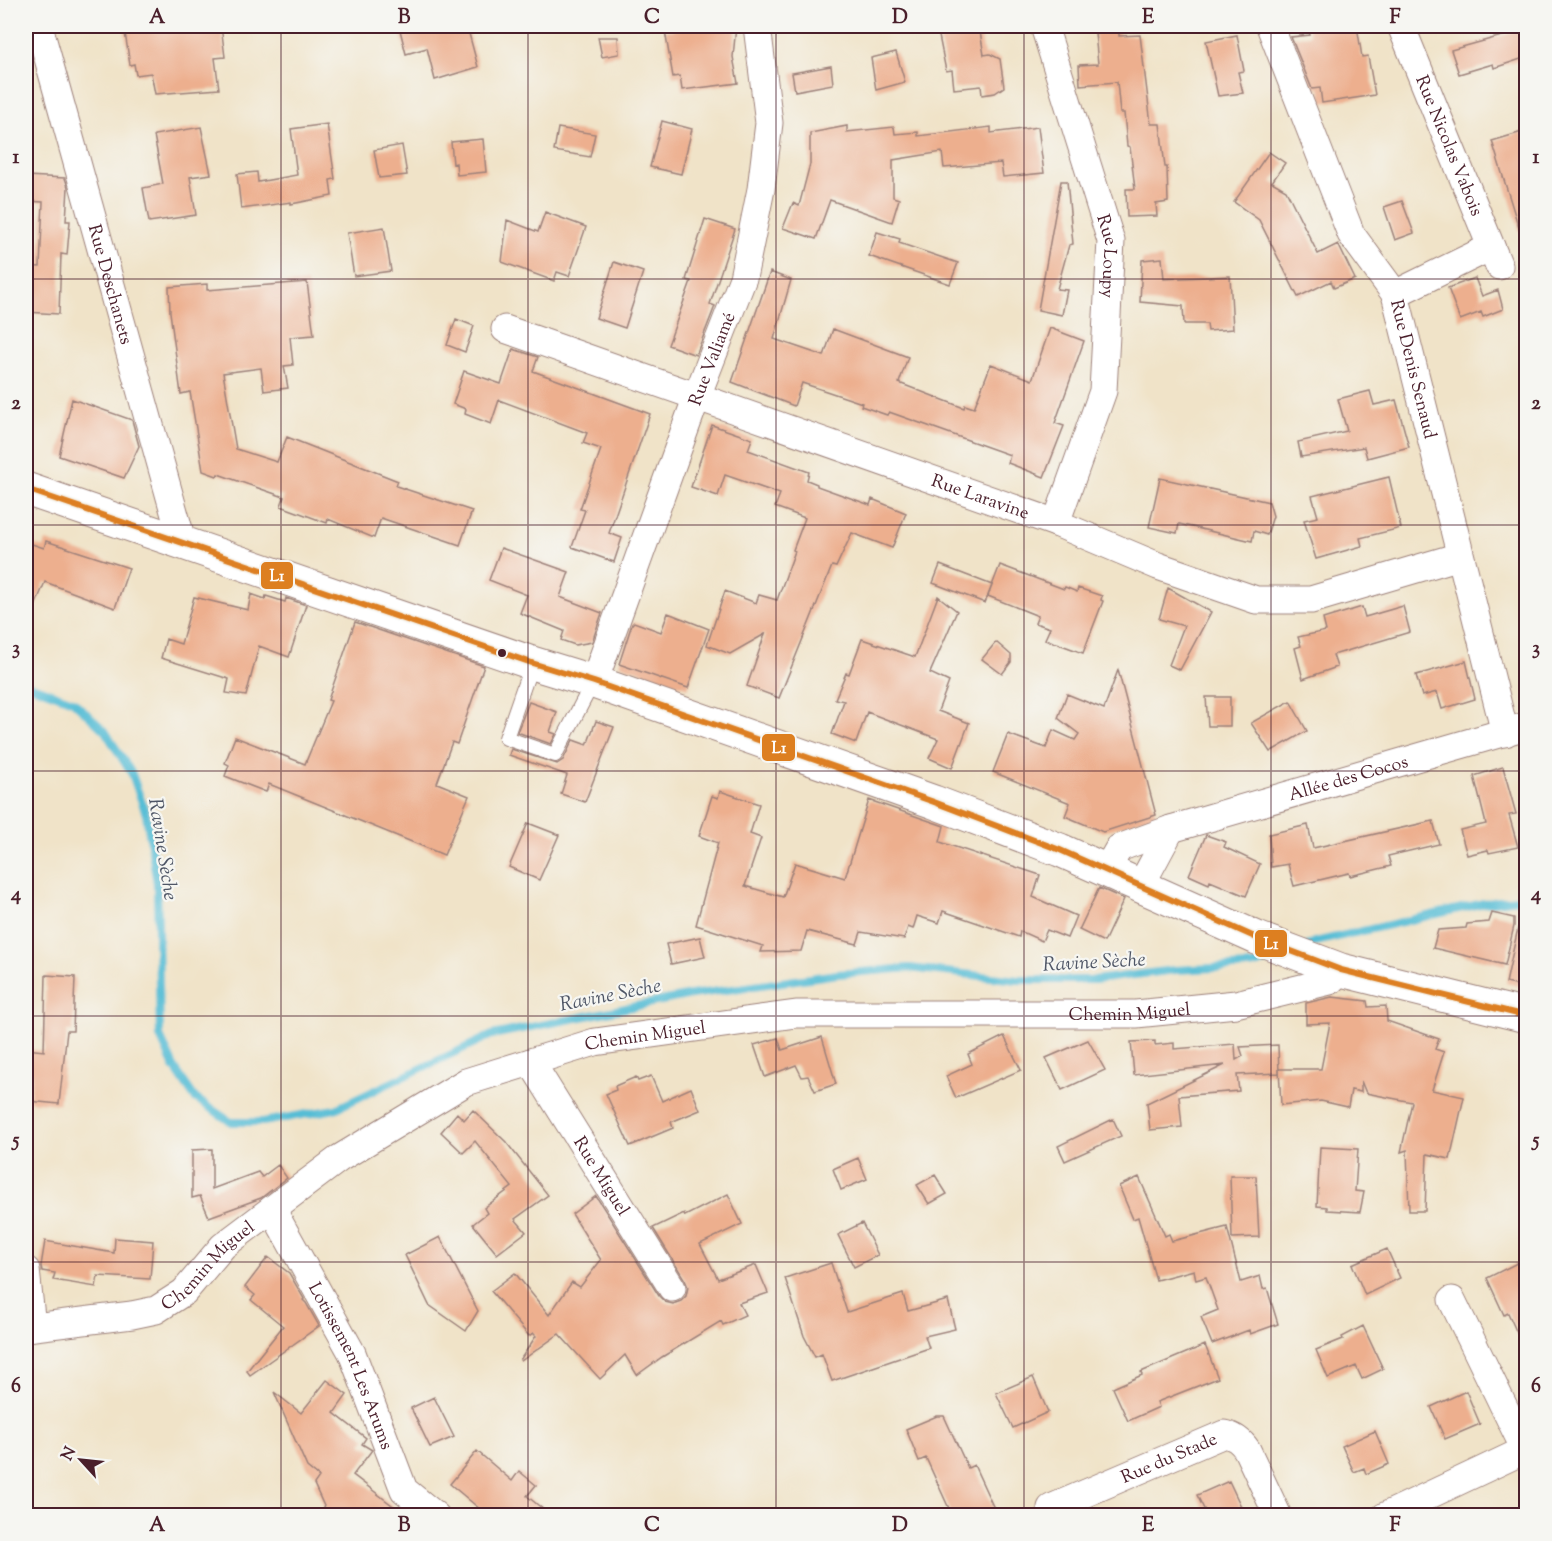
<svg xmlns="http://www.w3.org/2000/svg" width="1552" height="1541" viewBox="0 0 1552 1541" font-family="'Sorts Mill Goudy',serif">
<style>
.lines{fill:none;stroke-linecap:round;stroke-linejoin:round}
.stream{stroke:#57bdd5;stroke-width:8}
.building{fill:#edaf8e}
.service-casing{stroke:#9d817a;stroke-width:16}
.minor-casing{stroke:#9d817a;stroke-width:29}
.tertiary-casing{stroke:#9d817a;stroke-width:35}
.service{stroke:#fff;stroke-width:14}
.minor{stroke:#fff;stroke-width:27}
.tertiary{stroke:#fff;stroke-width:33}
.bus-1-casing{stroke:#f6f6f2;stroke-width:10}
.bus-1{stroke:#dd7f20;stroke-width:6}
.grid{fill:none;stroke:#4a1f2b;stroke-width:1.5;stroke-opacity:0.55}
.bus-dot{fill:#4a1f2b;stroke:#f6f6f2;stroke-width:2}
.labels{text-anchor:middle;stroke-width:4.5;stroke-linejoin:round;paint-order:stroke}
.street-label{font-size:18px;fill:#4a1f2b;stroke:#f6f6f2}
.water-label{font-size:20px;font-style:italic;fill:#4f5666;stroke:#f6f6f2}
.line-badge{stroke:#f6f6f2;stroke-width:2}
.badge-label{font-size:16px;text-anchor:middle;font-weight:bold;fill:#fff}
.neatline{fill:none;stroke:#4a1f2b;stroke-width:2}
.grid-label{font-size:20px;text-anchor:middle;font-weight:bold;fill:#4a1f2b}
</style>
<rect width="100%" height="100%" fill="#f6f6f2"/>
<filter id="ink" filterUnits="userSpaceOnUse"><feTurbulence type="fractalNoise" baseFrequency=".0167" numOctaves="2"/><feDisplacementMap in="SourceGraphic" scale="12" xChannelSelector="R" yChannelSelector="G"/><feConvolveMatrix kernelMatrix="1 2 1 2 8 2 1 2 1" color-interpolation-filters="sRGB"/></filter>
<filter id="wash" filterUnits="userSpaceOnUse"><feTurbulence type="fractalNoise" baseFrequency=".008" numOctaves="4" result="noise"/><feDisplacementMap in="SourceGraphic" scale="24" xChannelSelector="R" yChannelSelector="G"/><feGaussianBlur stdDeviation="1.35" result="paint"/><feColorMatrix in="noise" values="0 0 0 0 0 0 0 0 0 0 0 0 0 0 0 0 0 1.4 0 .05"/><feComposite in="paint" operator="in"/></filter>
<g filter="url(#wash)">
<rect width="100%" height="100%" fill="#f0e3c8"/>
<g class="lines">
<path class="stream" d="M26 684 73 701 105 731 132 774 146 814 157 883 160 1036 174 1067 195 1098 231 1122H263L335 1109 492 1035 691 995 837 974 909 968 1018 980H1094L1175 970 1251 966 1278 958
M1306 947 1315 942 1484 903 1526 898"/>
</g>
<g id="blocks">
<path class="building" d="M124 26H221L225 57 215 58 219 89 155 94 151 73 136 75 134 64 130 65Z
M399 26H467L478 67 435 80 427 48 406 54Z
M693 26H736L733 57 738 83 682 90 680 76 673 77 665 31Z
M937 26H979L984 55 990 54 1000 59 1004 87 995 93 982 95 981 86 954 89 952 70 946 71Z
M1308 26H1357L1362 57 1368 56 1375 95 1322 103 1320 88 1312 89 1291 37 1310 35Z
M1527 29V57L1494 68 1493 64 1459 74 1451 50Z
M1119 31V36L1140 35 1151 124H1160L1165 167H1167L1168 202 1156 204 1157 216 1127 217 1126 189H1135L1130 147 1127 146 1124 113H1120L1117 82 1080 85 1079 65 1098 64 1095 33Z
M1237 35 1244 71 1238 72 1243 93 1218 96 1206 41Z
M598 37H618L619 54 602 57Z
M896 52 905 82 876 90 871 58Z
M831 66 833 84 795 91 792 73Z
M662 121 692 129 681 174 650 167Z
M327 124 335 179 330 180 332 196 291 204V202L241 209 237 174 257 172 258 182 297 175 291 129Z
M847 126V132L894 127 895 134 918 132V136L991 127V133L1038 127 1044 173 1003 177 1001 163 944 168 942 152 893 160V197L899 199 892 222 830 200 816 239 783 228 793 203 799 206 810 164V133Z
M201 127 211 174 190 177 196 215 149 222 143 188 163 184 154 135Z
M558 128 595 134 590 157 554 151Z
M1522 132 1527 144V237L1522 238 1492 141Z
M483 139 486 172 457 175 456 163 453 164 451 142Z
M402 145 407 175 379 178 374 150Z
M1269 152 1285 163 1272 182 1286 190 1318 254 1338 244 1355 279 1334 288 1331 281 1298 297 1259 220 1234 202Z
M26 176 65 178 68 187 66 221H70L67 255 61 254 59 314 26 312V266L40 267 43 202 26 201Z
M1061 181H1067L1073 244 1069 245 1057 289 1067 290 1062 315 1038 310Z
M1402 201 1414 233 1395 240 1384 207Z
M545 212 586 227 569 276 557 272 554 281 502 262 507 220 538 232Z
M705 219 735 229 710 304 715 306 696 355 668 345 691 281 686 280Z
M384 227 391 271 354 276 347 233Z
M877 232 900 239 899 243 958 263 950 284 869 256Z
M1162 258 1164 279 1230 276 1233 329 1208 331 1207 324H1184L1183 306 1140 302 1142 260Z
M614 262 643 272 625 328 596 318Z
M770 272 791 280 774 339 824 356 833 329 908 357 899 383 964 408 965 405 974 408 991 364 1032 380 1050 328 1084 341 1055 423 1064 426 1044 477 1008 463 1010 455 889 412 887 415 861 406 862 403 802 383 794 406 732 382Z
M1475 278 1482 296 1498 290 1503 309 1483 317 1481 312 1460 320 1448 288Z
M307 282 314 335 290 337 293 365 284 366 288 388 264 391 261 368 223 373 236 449 277 462 287 437 398 481 396 486 472 511 460 545 381 518 374 538 328 519 327 523 281 506 284 497 218 474 217 476 203 471 190 392 181 394 170 312 169 287 207 284V290Z
M456 319 474 326 465 352 447 345Z
M513 349 538 357 533 371 650 414 609 533 622 538 614 562 572 547 585 510 580 509 601 449 583 443 587 433 499 400 491 424 465 414 466 409 453 404 464 371 501 384Z
M1370 391 1374 405 1396 400 1409 447 1367 458 1364 447 1301 457 1298 442 1347 431 1338 399Z
M72 399 132 420 139 446 124 478 59 456Z
M712 425 752 439 748 450 809 472 807 480 817 484V486L870 505 872 499 906 513 892 548 852 533 836 567 832 566 779 698 747 686 765 634 730 654 707 645 725 591 756 603 759 595 777 600 795 551 793 550 805 518 775 507 780 494 725 475 718 496 691 487Z
M1389 477 1401 528 1360 538 1362 546 1316 559 1304 520 1318 517 1312 496Z
M1160 478 1269 502 1273 516 1267 535 1254 531 1252 541 1179 524 1177 533 1149 527Z
M46 541 129 568 115 608 45 582 26 628V542L44 548Z
M501 548 569 572 560 597 602 613 592 642 575 645 561 640 564 631 520 613 527 595 489 580Z
M940 565 992 585 985 603 933 583Z
M1000 565 1064 589 1065 587 1077 592 1078 588 1102 596 1101 600 1103 601 1083 653 1045 639 1050 628 1035 623 1038 616 988 596Z
M1168 588 1211 612 1180 670 1169 665 1184 626 1159 619Z
M251 594 265 599 266 596 285 602 286 598 306 605 289 657 259 646 246 696 226 693 229 679 161 658 166 639 181 644 194 597 248 610Z
M938 596 957 611 930 673 949 682 938 711 969 723 952 768 929 758 938 739 867 712 856 743 832 734 844 701 835 699 846 673 849 674 862 639 915 657Z
M1403 606 1410 632 1333 655 1337 667 1303 679 1295 648 1301 646 1298 637 1326 631 1323 619 1362 607 1365 617Z
M668 613 709 629 688 688 619 664 632 624 634 622 661 632Z
M355 622 484 666 457 744 452 742 437 783 469 796 444 855 269 784 266 792 225 776 229 765 225 763 235 737 305 764 331 701 328 700Z
M996 642 1011 655V662L1002 674 982 659Z
M1466 661 1475 699 1442 709 1437 692 1422 696 1416 675Z
M1118 670 1156 815 1103 832 1065 816 1070 803 993 772 1008 734 1046 748 1053 730 1075 740 1079 734 1058 718 1067 694 1104 709Z
M1206 697H1230V726H1208Z
M1290 701 1307 731 1270 752 1251 723Z
M529 702 557 712 550 732 556 734 551 744 517 732Z
M596 721 614 727 585 802 561 794 567 775 509 755 511 749 557 764 563 760 573 740 587 745Z
M1503 767 1516 814 1509 815 1518 847 1489 853 1488 850 1467 855 1460 830 1486 824 1474 776Z
M720 791 759 804 750 834 761 838 745 886 783 897 795 863 845 878 869 800 944 826 940 842 1040 875 1033 897 1076 916 1067 938 1047 930 1042 941 1020 931 1019 937 943 911 939 923 917 916 913 929 908 927 904 939 861 932 857 944 807 931 801 951 761 952 763 946 696 925 718 843 699 836 712 796 718 798Z
M1433 821 1439 844 1388 856 1391 866 1350 876 1349 873 1294 886 1288 864 1271 867 1269 834 1308 825 1313 848Z
M528 823 559 835 539 880 509 867Z
M1206 835 1226 842 1224 847 1260 864 1246 896 1210 881 1209 884 1189 875Z
M1099 888 1124 899 1104 942 1079 930Z
M1492 913 1514 918V926L1505 965 1433 948 1438 930 1466 928 1467 924 1489 922Z
M1518 928 1527 929V988L1506 983Z
M700 937 705 957 671 964 666 944Z
M46 975 75 977 73 1031H67L59 1104 29 1101 32 1074 26 1073V1049L44 1051Z
M1332 997 1367 1001 1368 1007 1386 1006 1387 1021 1439 1039 1435 1049 1444 1052 1432 1090 1464 1097 1450 1159 1427 1154 1425 1211H1409L1407 1150 1401 1152 1412 1102 1366 1093 1361 1081V1092L1351 1090 1348 1107 1321 1101 1281 1105 1279 1069H1321L1330 1023 1306 1024V1003Z
M1004 1036 1021 1070 956 1098 946 1076 972 1064 968 1054Z
M822 1037 836 1084 815 1091 808 1076 802 1077 796 1065 765 1077 754 1045 778 1038 782 1050Z
M1088 1040 1105 1070 1062 1090 1046 1058Z
M1155 1041V1045L1174 1043V1049L1235 1044 1236 1060 1243 1056 1240 1047 1278 1045 1279 1073 1237 1075 1239 1091 1179 1096 1182 1127 1150 1130 1147 1103 1225 1065 1134 1075 1131 1042Z
M651 1076 662 1101 691 1088 700 1110 671 1122 673 1128 630 1146 606 1094 616 1090 615 1086 636 1077 638 1081Z
M473 1110 506 1142 548 1195 515 1219 526 1232 497 1254 473 1224 487 1213 484 1208 512 1187 475 1141 463 1153 441 1132 457 1113 464 1120Z
M1113 1119 1121 1136 1065 1161 1058 1146Z
M1320 1147 1358 1149 1355 1191 1364 1192 1360 1212 1327 1210V1207L1317 1206Z
M212 1149V1189L258 1172 262 1177 278 1165 287 1178 261 1198 209 1217 200 1196 192 1198V1150Z
M858 1158 867 1179 841 1190 833 1169Z
M935 1175 947 1194 929 1204 917 1185Z
M1230 1176H1256L1259 1237 1232 1238Z
M1139 1177 1165 1236 1169 1234 1172 1241 1227 1227 1241 1282 1260 1276 1263 1289 1267 1288 1278 1324 1250 1334 1249 1330 1212 1344 1201 1317 1218 1310 1206 1277 1196 1280 1194 1270 1156 1280 1138 1217 1133 1219 1119 1186Z
M728 1194 742 1224 700 1244 718 1279 756 1265 768 1293 739 1303 745 1315 723 1325 721 1321 662 1357 637 1375 625 1355 600 1379 559 1334 521 1361 520 1360 536 1336 533 1333 529 1336 491 1291 515 1273 549 1315 572 1282 580 1287 601 1260 572 1214 596 1196 659 1296 665 1302 673 1304 681 1301 686 1296 688 1287 685 1280 653 1228 684 1213 685 1216Z
M862 1223 878 1255 854 1267 838 1235Z
M440 1237 478 1311 466 1331 429 1305 405 1255Z
M115 1238 153 1241 150 1279 98 1276 96 1287 53 1280 55 1273 42 1271 41 1266 45 1241 114 1253Z
M1387 1249 1400 1278 1365 1295 1352 1264Z
M268 1257 289 1273 304 1299 303 1300 306 1303 319 1326 250 1375 247 1371 283 1326 251 1300 255 1295 245 1287Z
M1527 1258V1355L1508 1313 1504 1315 1487 1278Z
M831 1263 847 1312 903 1294 908 1311 948 1300 955 1329 925 1336 929 1348 832 1381 822 1354 815 1357 804 1336 785 1278Z
M1363 1326 1383 1369 1362 1379 1356 1366 1328 1378 1316 1350 1343 1339 1342 1337Z
M1205 1345 1218 1378 1157 1402 1159 1407 1128 1421 1113 1388 1142 1375 1141 1372Z
M1033 1377 1048 1412 1013 1428 996 1393Z
M327 1380 347 1395 334 1413 366 1438 362 1444 372 1450 353 1475 405 1515H328L314 1484 319 1477 307 1467 274 1392 301 1413Z
M1466 1391 1480 1424 1445 1439 1431 1407Z
M434 1397 454 1437 430 1447 411 1408Z
M937 1416H944L968 1468 974 1465 997 1515H952L926 1458 919 1461 906 1429Z
M1375 1431 1389 1464 1366 1474 1364 1468 1354 1472 1342 1446Z
M477 1451 512 1481 519 1471 536 1485 527 1496 550 1515H487L450 1484Z
M1229 1481 1245 1515H1207L1197 1495Z"/>
</g>
</g>
<g filter="url(#ink)">
<use href="#blocks" fill-opacity="0" stroke="#9d817a" stroke-width="1.5"/>
<g class="lines">
<defs>
<path id="service" d="M532 663 506 738 555 755 593 682"/>
<g id="minor">
<path id="s1" d="M39 26 183 544"/>
<path id="s2" d="M1044 26 1111 241 1103 391 1056 523"/>
<path id="s3" d="M1270 26 1351 234 1395 294 1505 733"/>
<path id="s4" d="M1401 26 1499 266"/>
<path d="M1395 294 1491 247"/>
<path id="s5" d="M505 329 1056 523 1158 566 1256 600H1311L1460 556"/>
<path id="s6" d="M594 682 697 396 743 278 761 189 769 123 757 26"/>
<path id="s7" d="M1107 869 1119 848 1171 829 1526 726"/>
<path d="M1141 885 1171 829"/>
<path id="s8" d="M531 1062 672 1288"/>
<path id="s9" d="M272 1209 352 1353 404 1490 436 1516"/>
<path d="M26 1270 32 1327"/>
<path d="M1452 1300 1526 1452"/>
<path id="s10" d="M26 1328 132 1315 156 1310 184 1292 223 1246 340 1158 466 1082 595 1042 796 1014H1136L1236 1004 1330 981 1341 970"/>
<path id="s11" d="M1051 1508 1224 1434C1235 1436 1241 1441 1247 1450L1278 1516"/>
<path d="M1385 1516 1525 1450"/>
</g>
<path id="tertiary" d="M26 489 532 663 594 682 934 802 1060 850 1257 938 1341 970 1526 1016"/>
</defs>
<use href="#service" class="service-casing"/>
<use href="#minor" class="minor-casing"/>
<use href="#tertiary" class="tertiary-casing"/>
<use href="#service" class="service"/>
<use href="#minor" class="minor"/>
<use href="#tertiary" class="tertiary"/>
<defs>
<path id="bus-1" d="M26 489 532 663 594 682 934 802 1060 850 1257 938 1341 970 1526 1016"/>
</defs>
<use href="#bus-1" class="bus-1-casing"/>
<use href="#bus-1" class="bus-1"/>
</g>
</g>
<path class="grid" d="M281 26V1516M528 26V1516M776 26V1516M1024 26V1516M1271 26V1516M26 279H1526M26 525H1526M26 771H1526M26 1016H1526M26 1262H1526"/>
<circle class="bus-dot" cx="502" cy="653" r="5"/>
<g class="labels">
<g class="street-label">
<text dy="6" stroke="none"><textPath href="#s4" startOffset="129">Rue Nicolas Vabois</textPath></text>
<text dy="6" stroke="none"><textPath href="#s2" startOffset="240">Rue Loupy</textPath></text>
<text dy="6" stroke="none"><textPath href="#s1" startOffset="268">Rue Deschanets</textPath></text>
<text dy="6" stroke="none"><textPath href="#s6" startOffset="344">Rue Valiamé</textPath></text>
<text dy="6" stroke="none"><textPath href="#s3" startOffset="375">Rue Denis Senaud</textPath></text>
<text dy="6" stroke="none"><textPath href="#s5" startOffset="504">Rue Laravine</textPath></text>
<text dy="6" stroke="none"><textPath href="#s7" startOffset="264">Allée des Cocos</textPath></text>
<text dy="6" stroke="none"><textPath href="#s10" startOffset="1190">Chemin Miguel</textPath></text>
<text dy="6" stroke="none"><textPath href="#s10" startOffset="704">Chemin Miguel</textPath></text>
<text dy="6" stroke="none"><textPath href="#s8" startOffset="134">Rue Miguel</textPath></text>
<text dy="6" stroke="none"><textPath href="#s10" startOffset="200">Chemin Miguel</textPath></text>
<text dy="6" stroke="none"><textPath href="#s9" startOffset="176">Lotissement Les Arums</textPath></text>
<text dy="6" stroke="none"><textPath href="#s11" startOffset="128">Rue du Stade</textPath></text>
</g>
<g class="water-label">
<text transform="translate(164 849) rotate(81)" y="7">Ravine Sèche</text>
<text transform="translate(1094 961) rotate(-3)" y="7">Ravine Sèche</text>
<text transform="translate(610 994) rotate(-11)" y="7">Ravine Sèche</text>
</g>
</g>
<g class="line-badge">
<rect x="260" y="561" width="34" height="29" rx="6" fill="#dd7f20"/>
<rect x="761" y="733" width="35" height="29" rx="6" fill="#dd7f20"/>
<rect x="1254" y="929" width="34" height="29" rx="6" fill="#dd7f20"/>
</g>
<g class="badge-label">
<text x="277" y="581">L1</text>
<text x="779" y="753">L1</text>
<text x="1271" y="949">L1</text>
</g>
<rect width="1552" height="1541" fill="none" stroke="#f6f6f2" stroke-width="66"/>
<g transform="translate(81 1460) rotate(297)" stroke="#f6f6f2" stroke-width="4.5" paint-order="stroke">
<path d="M0-4.5L10 22L0 15L-10 22Z" fill="#4a1f2b"/>
<text y="-9" font-size="16" font-weight="bold" text-anchor="middle" fill="#4a1f2b">N</text>
</g>
<rect x="33" y="33" width="1486" height="1475" class="neatline"/>
<g class="grid-label">
<text x="157" y="23">A</text>
<text x="404" y="23">B</text>
<text x="652" y="23">C</text>
<text x="900" y="23">D</text>
<text x="1148" y="23">E</text>
<text x="1395" y="23">F</text>
<text x="16" y="163">1</text>
<text x="1536" y="163">1</text>
<text x="16" y="409">2</text>
<text x="1536" y="409">2</text>
<text x="16" y="654">3</text>
<text x="1536" y="654">3</text>
<text x="16" y="900">4</text>
<text x="1536" y="900">4</text>
<text x="16" y="1146">5</text>
<text x="1536" y="1146">5</text>
<text x="16" y="1392">6</text>
<text x="1536" y="1392">6</text>
<text x="157" y="1531">A</text>
<text x="404" y="1531">B</text>
<text x="652" y="1531">C</text>
<text x="900" y="1531">D</text>
<text x="1148" y="1531">E</text>
<text x="1395" y="1531">F</text>
</g>
</svg>
